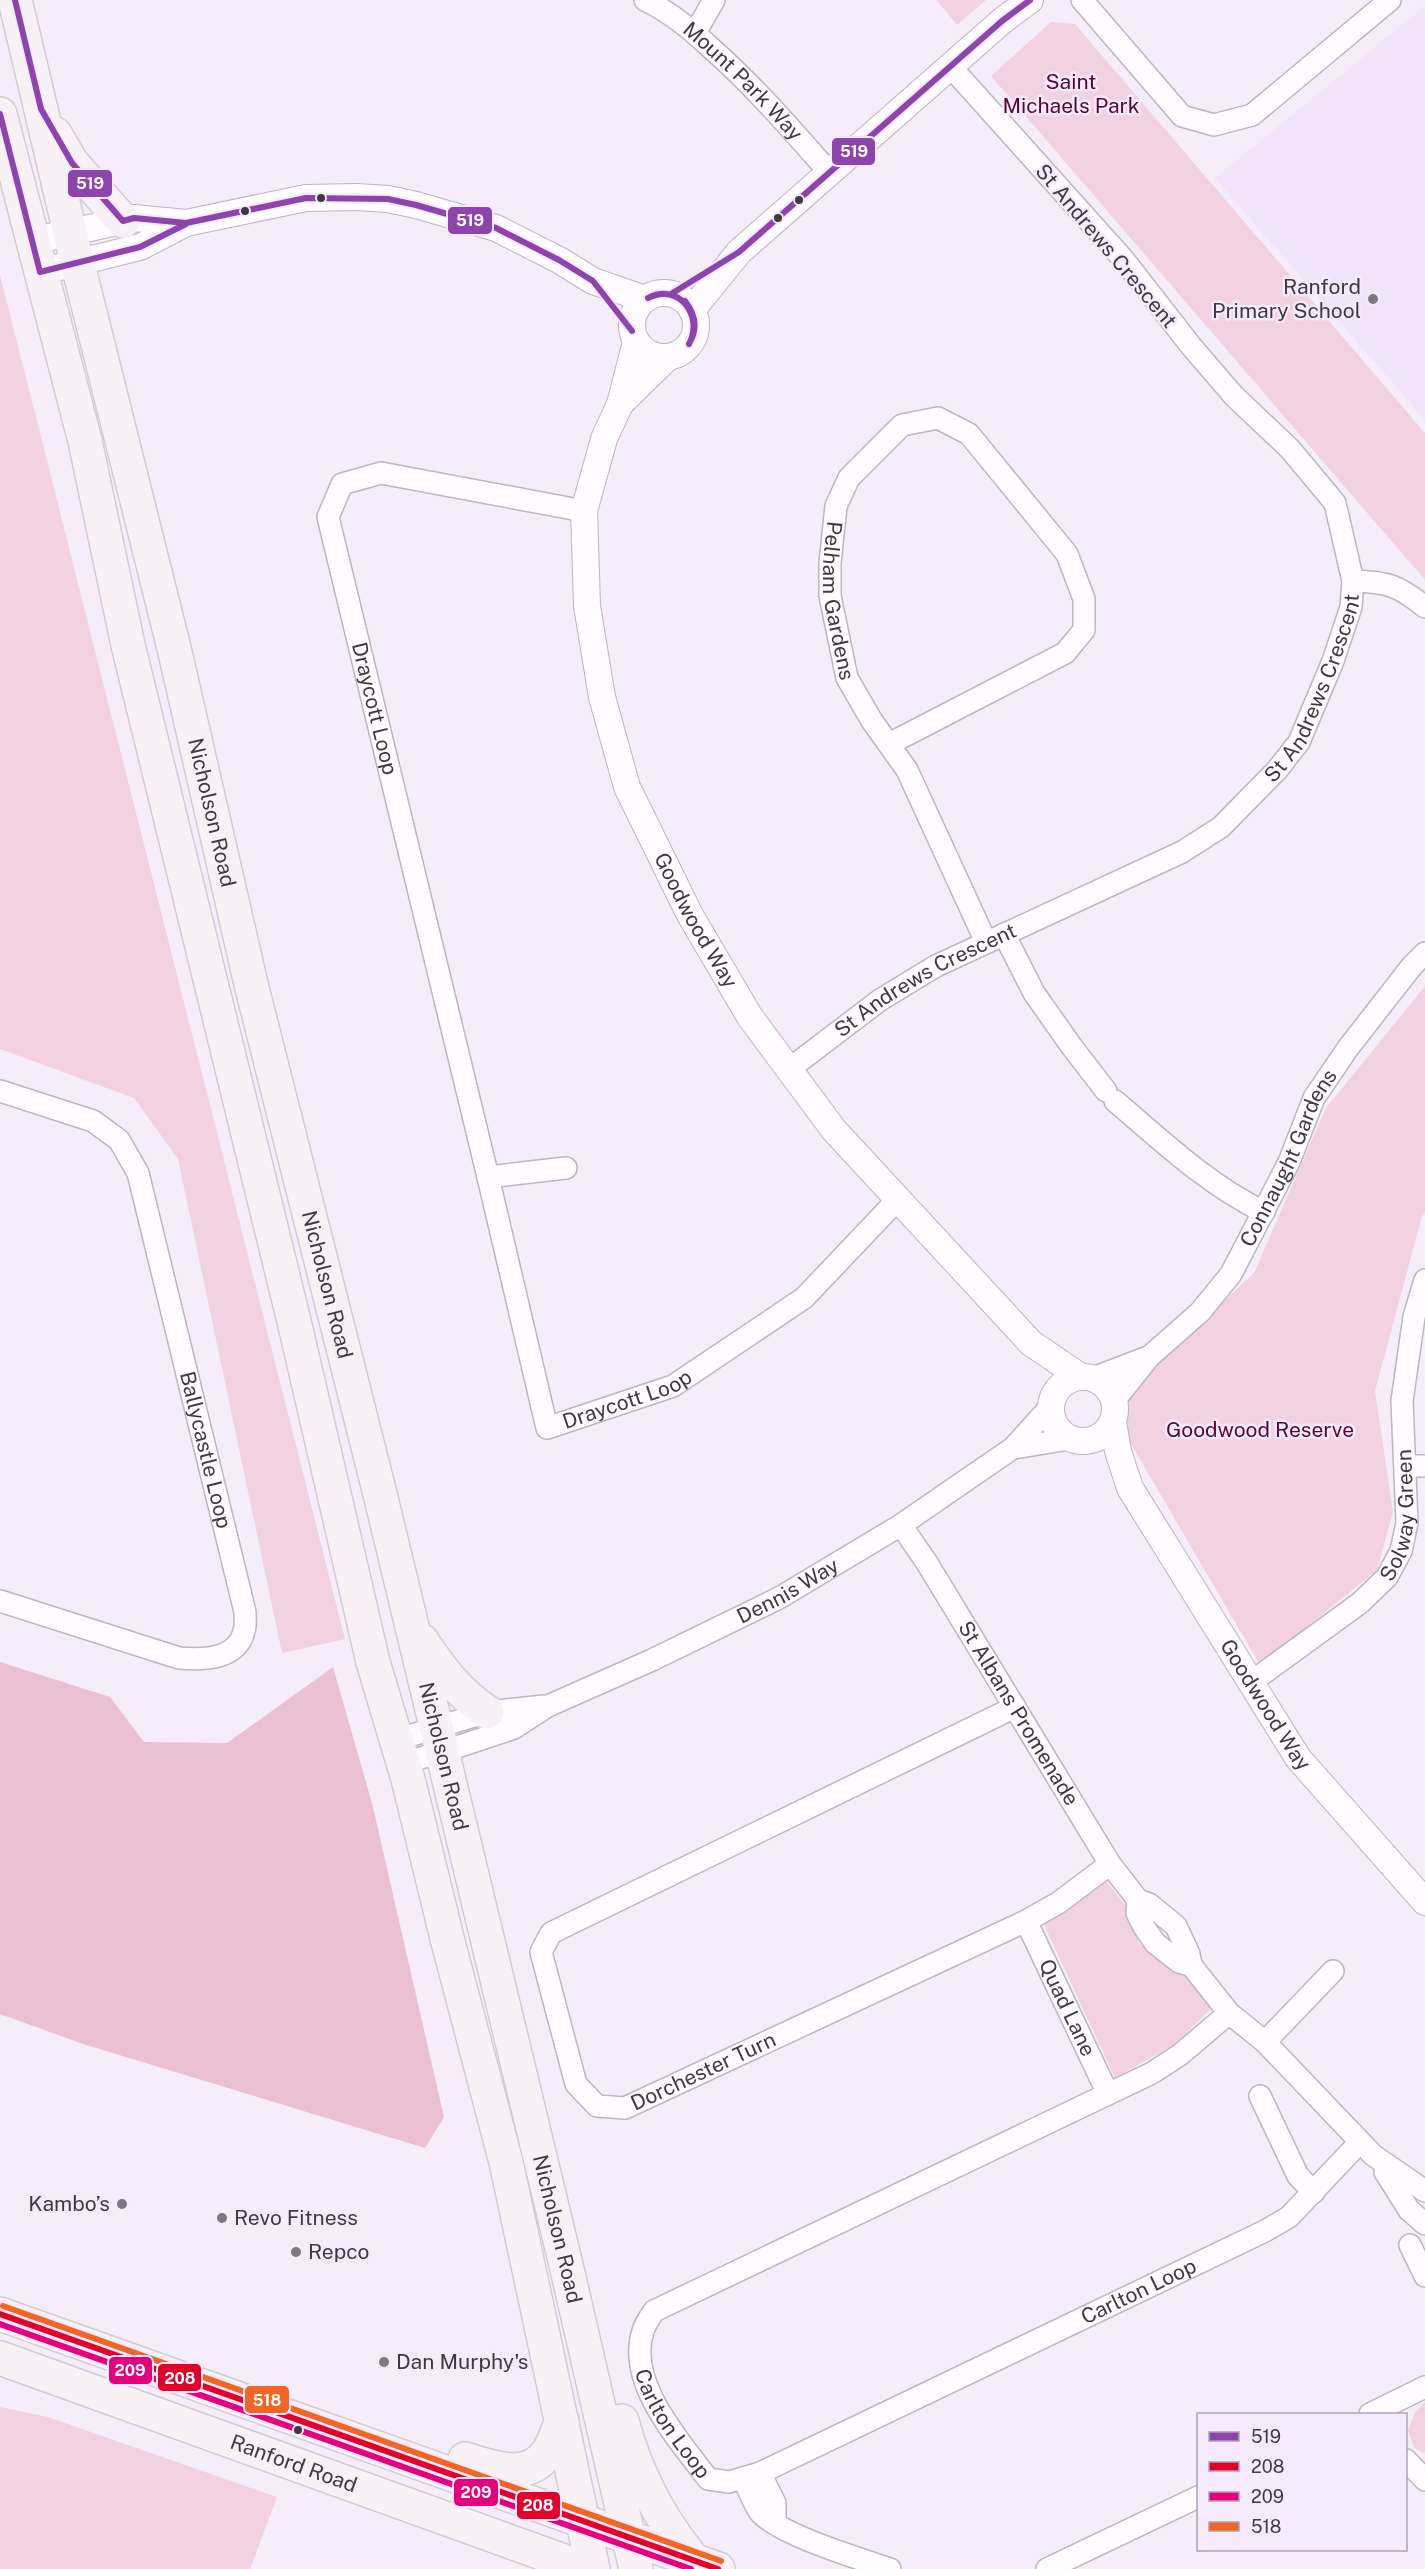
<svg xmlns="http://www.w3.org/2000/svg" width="1425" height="2569" viewBox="0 0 1425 2569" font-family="'Public Sans',sans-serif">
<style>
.built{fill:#f2e4fa}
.green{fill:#f2d2e0}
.forest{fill:#ebc0d2}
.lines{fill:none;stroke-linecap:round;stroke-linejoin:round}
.minor-casing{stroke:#bcb6c0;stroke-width:24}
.tertiary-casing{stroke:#bcb6c0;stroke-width:28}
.primary-casing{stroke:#d1cdd4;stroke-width:36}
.minor{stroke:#fefcfe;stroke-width:21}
.tertiary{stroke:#fefcfe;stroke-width:26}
.primary{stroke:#f8f2f7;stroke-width:33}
.bus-1-casing{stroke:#f6eafe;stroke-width:10}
.bus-2-casing{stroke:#f6eafe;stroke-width:10}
.bus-3-casing{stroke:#f6eafe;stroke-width:10}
.bus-4-casing{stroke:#f6eafe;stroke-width:10}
.bus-1{stroke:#8e44ad;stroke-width:6}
.bus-2{stroke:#e4002b;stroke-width:6}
.bus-3{stroke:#e5007d;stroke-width:6}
.bus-4{stroke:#f26522;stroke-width:6}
.bus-dot{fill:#3f3942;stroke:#f6eafe;stroke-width:2}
.poi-dot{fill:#7f7882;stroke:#f6eafe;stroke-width:2}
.labels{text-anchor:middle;stroke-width:5;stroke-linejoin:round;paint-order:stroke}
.street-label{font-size:21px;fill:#3f3942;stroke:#f6eafe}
.park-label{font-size:21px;fill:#5a042e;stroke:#f6eafe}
.poi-label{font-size:21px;fill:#3f3942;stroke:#f6eafe;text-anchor:start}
.line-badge{stroke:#f6eafe;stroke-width:2}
.badge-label{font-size:16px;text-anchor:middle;font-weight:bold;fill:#fff}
</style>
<rect width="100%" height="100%" fill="#f5eefa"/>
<path class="built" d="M1425 6V420L1215 178Z"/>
<path class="green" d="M936 0H986L957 25Z
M1051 22 1075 24 1425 433V580L991 76Z
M0 275 345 1639 282 1653 178 1159 134 1098 0 1049Z
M1425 986V1213L1422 1216 1375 1391 1393 1512 1377 1570 1260 1665 1110 1408 1254 1273 1326 1108Z
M1105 1880 1127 1907 1139 1943 1164 1966 1181 1970 1214 2006 1175 2044 1115 2078 1044 1925Z
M1425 2402V2453L1414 2448 1408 2430 1415 2412Z
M0 2407 48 2417 277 2497 250 2569H0Z"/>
<path class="forest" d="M0 1662 110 1697 144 1742 227 1743 333 1667 372 1803 444 2117 425 2148 83 2044 0 2014Z"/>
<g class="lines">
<defs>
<g id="minor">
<path id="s1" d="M645 0C670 12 692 30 712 49 755 87 791 129 829 172"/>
<path d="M1082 0 1182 116 1214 125 1252 115 1390 0"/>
<path d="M695 33 714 0"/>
<path id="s2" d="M584 511 381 473 342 484 328 517 488 1177 547 1428 673 1386 804 1298 899 1198"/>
<path d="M1353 581C1387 582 1398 585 1425 607"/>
<path id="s3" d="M889 744 1065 653 1084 630V599L1067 554 969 434 938 418 902 425 849 478 836 506 830 563V596L847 678 872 721 907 770 986 942"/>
<path d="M1004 934 1034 993 1072 1047 1106 1091"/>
<path id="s4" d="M788 1070 880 1000 936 966 1182 852 1221 827 1277 770 1299 742 1333 661 1351 607 1353 581 1335 503 1290 449 1234 396 1191 346 1124 260 950 66"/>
<path id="s5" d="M0 1091 93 1121 119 1140 138 1173 245 1612C245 1618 246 1626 244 1631 237 1660 203 1660 179 1658L0 1601"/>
<path d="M1115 1101C1162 1141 1208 1185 1264 1212"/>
<path d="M488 1177 566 1168"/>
<path d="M1093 1378 1148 1357"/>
<path id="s6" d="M1114 1401 1149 1357 1200 1312 1231 1274 1289 1162 1314 1098 1348 1048 1412 966 1425 953"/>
<path d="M1013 1448 1069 1439"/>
<path d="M1406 1466H1425"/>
<path id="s7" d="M901 1525 927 1563 1110 1864 1138 1900 1149 1904 1176 1926 1189 1954 1191 1965"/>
<path id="s8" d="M1250 1683 1360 1603 1387 1577 1401 1551 1407 1523 1402 1401 1414 1317 1425 1280"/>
<path id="s9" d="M1015 1707 551 1933 541 1952 576 2084 597 2106 625 2108 1026 1921 1058 1903 1110 1864"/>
<path d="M396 1740 487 1712 544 1706"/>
<path id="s10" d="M403 1763 442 1752 514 1728 548 1706 652 1660 779 1598 901 1525 1013 1448 1051 1406"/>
<path d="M1138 1900 1137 1913 1144 1927 1155 1943 1179 1962 1191 1965 1229 2013 1265 2042 1373 2155 1425 2191"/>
<path id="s11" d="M1026 1921 1108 2094"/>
<path id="s12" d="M1229 2013 1181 2054 1152 2073 654 2311C650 2317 645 2324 643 2331 626 2383 680 2441 708 2479L729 2482 760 2473 1265 2231 1289 2217 1360 2142"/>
<path d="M1265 2042 1333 1971"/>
<path d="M1260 2096 1298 2176 1314 2192"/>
<path d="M1385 2172 1409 2210 1425 2224"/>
<path d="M1410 2245 1425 2276"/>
<path d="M1370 2414 1425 2387"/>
<path d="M1406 2460 1425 2480"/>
<path d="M760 2473 775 2503V2523"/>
<path d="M743 2478C748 2488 753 2502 759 2511 776 2534 861 2559 890 2569"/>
<path d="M1047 2569 1198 2497"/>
</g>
<g id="tertiary">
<path d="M32 241 134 218 186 223"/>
<path d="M40 272 140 247 186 223 306 198 356 197 388 199 416 205 496 228 559 260 593 281 645 299"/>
<circle cx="664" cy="325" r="32"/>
<path d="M692 310 739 252 1002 21 1030 0"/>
<path id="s13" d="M636 342 620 404 604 439 584 511 587 606 602 697 627 787 690 915 750 1017 834 1130 1031 1343 1081 1377"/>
<path d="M620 404 668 357"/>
<circle cx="1083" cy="1409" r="32"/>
<path id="s14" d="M1113 1422 1118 1451 1130 1488 1298 1758 1425 1902"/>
</g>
<g id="primary">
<path id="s15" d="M15 0 73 245 174 648 251 984 380 1494 567 2269 636 2569"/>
<path d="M0 114 85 441 128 645 294 1321 373 1662 408 1779 448 1942 506 2162 593 2569"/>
<path d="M55 134 72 163 123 221"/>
<path d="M422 1641C440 1669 459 1693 487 1712"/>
<path d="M0 2314 718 2569"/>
<path id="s16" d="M0 2358 586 2569"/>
<path d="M622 2421C635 2471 660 2520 693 2559"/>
<path d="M465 2459C492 2467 528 2482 548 2452 554 2443 557 2431 562 2421"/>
</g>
</defs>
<use href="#minor" class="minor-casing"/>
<use href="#tertiary" class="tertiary-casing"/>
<use href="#primary" class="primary-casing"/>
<use href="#minor" class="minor"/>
<use href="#tertiary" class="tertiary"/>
<use href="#primary" class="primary"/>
<defs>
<path id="bus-1" d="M15 0 41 109 72 163 123 221 134 218 186 223 306 198 388 199 416 205 496 228 559 260 593 281 632 331
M0 114 40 272 140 247 186 224
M671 294 739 252 1002 21 1030 0
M648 298C679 282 704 316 689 344
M685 301C696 315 698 329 689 344"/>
<path id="bus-2" d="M0 2314 718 2569"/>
<path id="bus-3" d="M0 2324 691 2569"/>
<path id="bus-4" d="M3 2306 721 2561"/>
</defs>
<use href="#bus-1" class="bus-1-casing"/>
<use href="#bus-2" class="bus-2-casing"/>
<use href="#bus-3" class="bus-3-casing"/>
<use href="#bus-4" class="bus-4-casing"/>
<use href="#bus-1" class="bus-1"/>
<use href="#bus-2" class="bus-2"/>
<use href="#bus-3" class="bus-3"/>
<use href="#bus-4" class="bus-4"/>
</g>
<g class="bus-dot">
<circle cx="321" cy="198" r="5"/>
<circle cx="799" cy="200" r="5"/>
<circle cx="245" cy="211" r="5"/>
<circle cx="778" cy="218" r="5"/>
<circle cx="298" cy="2430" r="5"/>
</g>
<g class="poi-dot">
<circle cx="1373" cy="299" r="6"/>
<circle cx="122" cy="2204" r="6"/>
<circle cx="222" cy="2218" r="6"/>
<circle cx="296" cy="2252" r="6"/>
<circle cx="384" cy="2362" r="6"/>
</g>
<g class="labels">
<g class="street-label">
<text dy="7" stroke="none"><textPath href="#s1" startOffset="128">Mount Park Way</textPath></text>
<text transform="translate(1106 246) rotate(50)" y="7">St Andrews Crescent</text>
<text dy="7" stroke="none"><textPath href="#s3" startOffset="735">Pelham Gardens</textPath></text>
<text dy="7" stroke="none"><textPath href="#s4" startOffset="669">St Andrews Crescent</textPath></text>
<text dy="7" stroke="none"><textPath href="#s2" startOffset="480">Draycott Loop</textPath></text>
<text dy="7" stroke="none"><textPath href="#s15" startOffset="836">Nicholson Road</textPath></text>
<text dy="7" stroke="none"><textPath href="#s13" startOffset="608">Goodwood Way</textPath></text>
<text dy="7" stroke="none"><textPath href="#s4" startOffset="165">St Andrews Crescent</textPath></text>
<text dy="7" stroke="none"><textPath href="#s6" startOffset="303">Connaught Gardens</textPath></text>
<text dy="7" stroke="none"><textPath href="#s15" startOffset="1322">Nicholson Road</textPath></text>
<text dy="7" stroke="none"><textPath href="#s2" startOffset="1305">Draycott Loop</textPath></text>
<text dy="7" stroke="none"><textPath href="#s5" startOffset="453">Ballycastle Loop</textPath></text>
<text dy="7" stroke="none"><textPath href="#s8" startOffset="238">Solway Green</textPath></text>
<text dy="7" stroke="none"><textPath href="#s10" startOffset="423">Dennis Way</textPath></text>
<text dy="7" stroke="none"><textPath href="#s14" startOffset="324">Goodwood Way</textPath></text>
<text dy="7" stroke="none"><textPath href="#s7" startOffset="222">St Albans Promenade</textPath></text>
<text dy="7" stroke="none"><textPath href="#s15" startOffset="1808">Nicholson Road</textPath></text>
<text dy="7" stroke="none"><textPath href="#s11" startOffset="96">Quad Lane</textPath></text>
<text dy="7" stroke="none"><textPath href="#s9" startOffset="819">Dorchester Turn</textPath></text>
<text dy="7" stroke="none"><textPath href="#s15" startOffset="2294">Nicholson Road</textPath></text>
<text dy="7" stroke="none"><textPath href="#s12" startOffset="1314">Carlton Loop</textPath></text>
<text dy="7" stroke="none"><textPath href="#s12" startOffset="774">Carlton Loop</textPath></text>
<text dy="7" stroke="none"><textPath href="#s16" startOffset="312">Ranford Road</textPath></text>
</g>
<g class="park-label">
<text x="1071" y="89">Saint<tspan x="1071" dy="24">Michaels Park</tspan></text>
<text x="1260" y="1437">Goodwood Reserve</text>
</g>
<g class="poi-label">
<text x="1361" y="294" text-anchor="end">Ranford<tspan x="1361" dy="24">Primary School</tspan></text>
<text x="110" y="2211" text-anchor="end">Kambo’s</text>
<text x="234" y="2225">Revo Fitness</text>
<text x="308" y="2259">Repco</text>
<text x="396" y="2369">Dan Murphy's</text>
</g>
</g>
<g class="line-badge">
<rect x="831" y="137" width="45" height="29" rx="6" fill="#8e44ad"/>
<rect x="67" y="169" width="46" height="29" rx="6" fill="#8e44ad"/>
<rect x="447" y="206" width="46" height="29" rx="6" fill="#8e44ad"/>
<rect x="108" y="2356" width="45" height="29" rx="6" fill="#e5007d"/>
<rect x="157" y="2363" width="45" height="29" rx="6" fill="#e4002b"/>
<rect x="244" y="2385" width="46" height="29" rx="6" fill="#f26522"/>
<rect x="453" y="2478" width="46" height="29" rx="6" fill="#e5007d"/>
<rect x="516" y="2491" width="45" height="29" rx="6" fill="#e4002b"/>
</g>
<g class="badge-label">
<text x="854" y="157">519</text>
<text x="90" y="189">519</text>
<text x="470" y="226">519</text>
<text x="130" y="2376">209</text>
<text x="180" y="2384">208</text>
<text x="267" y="2406">518</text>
<text x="476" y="2498">209</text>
<text x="538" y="2511">208</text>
</g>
<rect x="1197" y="2413" width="210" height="138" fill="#f6eafe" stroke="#ada3b3" stroke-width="1.5"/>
<rect x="1209" y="2432" width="30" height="9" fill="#8e44ad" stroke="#ada3b3" stroke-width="1.5"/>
<text x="1251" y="2443" font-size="18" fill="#3f3942">519</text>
<rect x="1209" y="2462" width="30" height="9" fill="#e4002b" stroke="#ada3b3" stroke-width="1.5"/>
<text x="1251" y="2473" font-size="18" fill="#3f3942">208</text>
<rect x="1209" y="2492" width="30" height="9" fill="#e5007d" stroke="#ada3b3" stroke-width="1.5"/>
<text x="1251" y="2503" font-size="18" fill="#3f3942">209</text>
<rect x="1209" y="2522" width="30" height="9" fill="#f26522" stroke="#ada3b3" stroke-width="1.5"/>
<text x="1251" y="2533" font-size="18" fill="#3f3942">518</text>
</svg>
